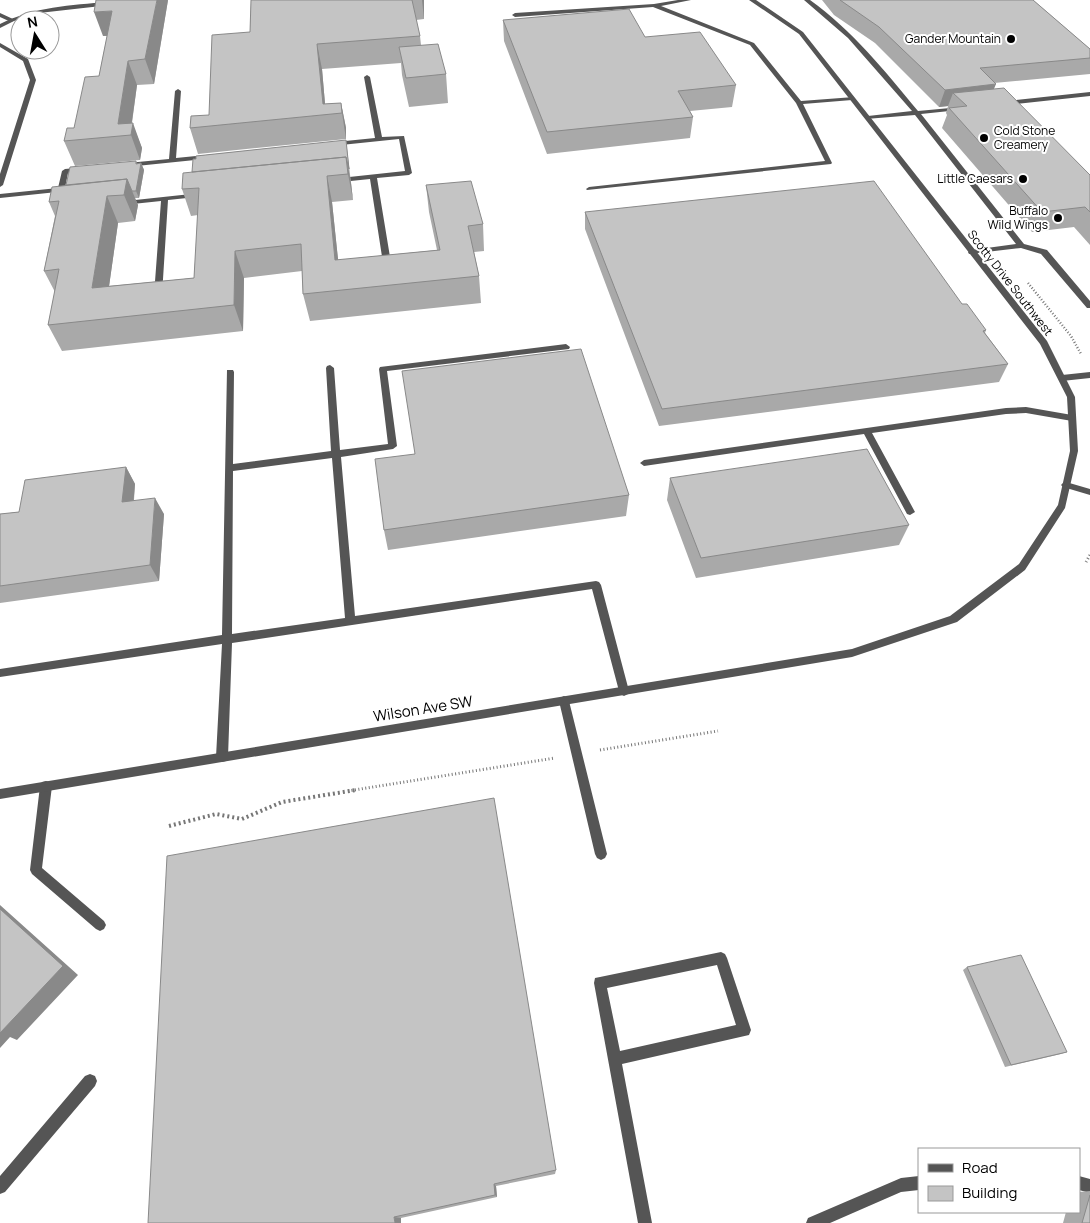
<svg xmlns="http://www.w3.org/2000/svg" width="1090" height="1223" viewBox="0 0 1090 1223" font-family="Manrope,sans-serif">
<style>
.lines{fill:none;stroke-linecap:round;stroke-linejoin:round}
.path-far2{stroke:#777;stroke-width:2.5;stroke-dasharray:1 2;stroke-linecap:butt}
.path-far1{stroke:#777;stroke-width:3;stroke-dasharray:1 2.5;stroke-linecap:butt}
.path{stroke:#777;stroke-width:4;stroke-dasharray:2 3;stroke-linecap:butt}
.service{fill:#555;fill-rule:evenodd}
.minor{fill:#555;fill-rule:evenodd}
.wall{fill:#a9a9a9}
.shaded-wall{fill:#898989}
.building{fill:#c4c4c4;stroke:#898989}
.poi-dot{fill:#000;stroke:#fff;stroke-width:2}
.labels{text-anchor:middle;stroke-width:4;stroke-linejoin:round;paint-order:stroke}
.far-poi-label{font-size:12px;fill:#000;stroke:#fff;text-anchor:end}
.far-street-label{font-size:12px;fill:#000;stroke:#fff}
.street-label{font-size:15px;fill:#000;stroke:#fff}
</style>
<rect width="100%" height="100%" fill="#fff"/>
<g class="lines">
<path class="path-far2" d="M1028 283 1071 336 1081 354"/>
<path class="path-far1" d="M1086 562 1090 555
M600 750 718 731
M348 791 555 758"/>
<path class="path" d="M169 826 216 814 242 819 282 802 356 790"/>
<path class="service" d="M678 0H691L661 6 754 43 801 101 854 97V99L852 100 803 104 832 163 831 164 587 190 586 189 589 187 825 161 796 103 750 45 653 7 515 17 512 15 515 13 654 4Z
M804 0H810C852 30 885 71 918 111L961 107V109L959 110 921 114 1024 244 1047 250 1090 301V308H1087L1041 254 1021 248 969 254 968 252 972 250 1016 244 915 115 866 119V117L868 116 912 111 848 38Z
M0 13 13 19 14 20 11 22 0 17Z
M367 75 370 77 382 137 404 136 412 173 409 175 377 178 391 263 390 265 383 263 370 179 168 200 162 295 158 297 154 295 161 201 57 212 54 210 57 192 0 198V194L58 188 62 171 65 169 169 159 175 91 178 89 181 91 176 158 375 138 364 77ZM399 139 405 171 61 208 68 173Z
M1090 92V96L1006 105 1003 103 1006 101Z
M566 344 570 347 569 349 387 371 397 446 393 449 341 457 355 616 596 581 599 582 601 585 629 691 628 694 624 696 620 694 619 691 592 589 232 643 228 757 226 761 222 762 218 761 216 757 222 644 0 677V669L222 635 227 370H233L234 372 233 464 331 451 326 368 327 366 330 365 334 368 340 450 388 444 379 369 380 367ZM332 458 345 618 232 634 233 471Z
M1090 372V378L1062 381 1058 378 1062 375Z
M1026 407 1072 415 1076 418 1072 421 1026 413 1006 414 872 433 915 512 910 515 907 514 864 434 644 466 640 463 644 460 1006 408Z
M1066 482 1090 489V495L1063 487 1061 485 1063 483Z
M564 696 568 698 569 701 607 854 605 858 601 860 597 858 595 854 559 701 560 698Z
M46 781 50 782 52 786 42 868 104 921 106 925 104 929 100 931 96 929 32 874 30 870 40 786 42 782Z
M721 952 725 954 727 958 751 1030 749 1035 622 1064 652 1223H638L594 983 595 978 600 977ZM717 965 736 1025 620 1051 607 988Z
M90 1074 95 1076 97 1081 95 1086 5 1192 0 1194V1176L85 1076Z
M919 1176V1190L901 1192 830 1223H806L808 1218 901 1178Z
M1079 1176 1090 1179V1193L1079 1190Z"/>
<path class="minor" d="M749 0H756L803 32 1047 341 1075 397 1078 451 1065 508 1025 570 957 622 852 657 0 799V789L852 649 950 616 1019 564 1058 505 1070 451 1067 397 1040 344 799 34Z
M108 2 110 3V5L39 13 14 21 0 28V24C34 7 71 5 108 2Z
M0 43 28 59 36 80 3 185 0 187V174L30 80 23 61 0 47Z"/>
</g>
<path class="wall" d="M168 0 154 84 137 85 132 123 142 148 140 160 75 166 64 141 74 128 99 76 107 36H103Z
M251 0H424V19L416 20 420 36 421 45 446 74 448 103 409 107 402 75 401 63 322 69 325 104 341 103 346 128V139L198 154 190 128 209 115 250 32Z
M822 0H1033L1090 49V74L994 83V89L1090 175V245L1074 227 1032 232 942 128 947 115 946 113 948 106 939 107 875 43 834 15Z
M503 20 645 37 736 85 732 107 690 111 693 117 690 138 547 154 504 41Z
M346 140 353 200 332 202 338 260 437 250 429 212 426 185 483 224 484 251 474 252 479 276 481 303 310 321 303 294 302 271 244 278 243 331 62 351 48 325 55 292 44 271 55 216 49 202 66 185 136 161 137 164 141 163 144 170 139 198H135L138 205 135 221 118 223 109 286 194 278 198 215 191 216 182 189 192 172Z
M585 212 962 304 986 330 985 333 1008 364 999 382 659 426 585 229Z
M415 454 629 495 626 516 388 550 384 530Z
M126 467 135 484 134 500 164 514 159 581 0 603V514L19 512Z
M670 478 909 525 899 545 696 578 667 500Z
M967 967 1067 1052 1061 1054 1005 1067 963 970Z
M556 1170 555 1174 496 1186 497 1197 401 1218 148 1223Z
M1090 1191V1223H1063L1066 1212H1079V1192Z"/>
<path class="shaded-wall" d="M157 0H168L154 84 145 59Z
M422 0H424V19Z
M112 11 121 35 103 36 94 12Z
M317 44 322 69 326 115 323 104Z
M128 61 137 85 130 135 118 124Z
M996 84 989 101 953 93 948 106 939 107 945 90Z
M341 103 346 128V139L342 113Z
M133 123 142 148 140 160 131 135Z
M346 157 351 183 353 200 348 174Z
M141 163 144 170 139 198 136 191Z
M327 176 332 202 341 287 335 260Z
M127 179 138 205 135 221 124 195Z
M107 196 118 223 105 315 92 288Z
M235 251 244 278 243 331 234 305Z
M126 467 135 484 132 518 122 502Z
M155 498 164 514 159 581 150 565Z
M0 905 78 975 17 1040 10 1037 0 1048Z
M494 1184 496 1186 497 1197 495 1195Z
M394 1217 401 1218V1223H395Z"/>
<path class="building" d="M96 0H157L145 59 128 61 118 124 133 123 131 135 64 141 67 128H74L85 77 99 76 112 11 94 12Z
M251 0H412L420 36 317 44 323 104 341 103 342 113 190 128 191 116 209 115 212 35 250 32Z
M840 0H1033L1090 49V58L980 68 996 84 945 90 879 27Z
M629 9 645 37 700 32 736 85 678 91 693 117 547 132 503 20Z
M438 44 446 74 406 78 399 47Z
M1004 88 1090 175V212L1085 207 1042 212 949 108 967 106 953 93Z
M346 140 349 169 346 157 192 172 193 159H196V156Z
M346 157 348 174 327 176 335 260 440 250 426 185 471 181 483 224 468 226 479 276 303 294 301 244 235 251 234 305 48 325 59 269 44 271 59 201 49 202 52 187 127 179 124 195 107 196 92 288 194 278 199 188 182 189 183 173Z
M136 161V164L141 163 136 191H132L127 179 66 185 70 167Z
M874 181 962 304H967L986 330 983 331 1008 364 662 409 585 212Z
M581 349 629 495 384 530 375 459 415 454 402 371Z
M867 449 909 525 701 558 670 478Z
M126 467 122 502 155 498 150 565 0 586V514L19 512 25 480Z
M494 798 556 1170 494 1184 495 1195 394 1217 395 1223H148L167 856Z
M0 909 63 966 0 1033Z
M1021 955 1067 1052 1011 1065 967 967Z
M1090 1195V1223H1082Z"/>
<g class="poi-dot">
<circle cx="1011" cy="39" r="5"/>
<circle cx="984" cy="138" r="5"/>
<circle cx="1023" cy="179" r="5"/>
<circle cx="1058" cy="218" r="5"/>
</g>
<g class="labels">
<g class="far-poi-label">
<text x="1001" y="43">Gander Mountain</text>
<text x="994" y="135" text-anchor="start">Cold Stone<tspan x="994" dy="14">Creamery</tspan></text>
<text x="1013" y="183">Little Caesars</text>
<text x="1048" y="215">Buffalo<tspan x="1048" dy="14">Wild Wings</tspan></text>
</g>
<g class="far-street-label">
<text transform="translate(1010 283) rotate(52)" y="4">Scotty Drive Southwest</text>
</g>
<g class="street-label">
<text transform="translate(423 709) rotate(-9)" y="5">Wilson Ave SW</text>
</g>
</g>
<rect x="918" y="1148" width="162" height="65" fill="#ffffff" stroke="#999999"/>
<rect x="928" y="1164" width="25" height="8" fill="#555555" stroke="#999999"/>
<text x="962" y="1173" font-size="15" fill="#000000">Road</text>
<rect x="928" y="1186" width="25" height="15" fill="#c4c4c4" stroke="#999999"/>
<text x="962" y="1198" font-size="15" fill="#000000">Building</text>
<g transform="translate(35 35) rotate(349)"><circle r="24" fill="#ffffff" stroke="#999999"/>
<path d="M0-4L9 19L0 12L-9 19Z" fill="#000000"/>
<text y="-8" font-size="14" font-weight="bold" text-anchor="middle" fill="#000000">N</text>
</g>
</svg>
